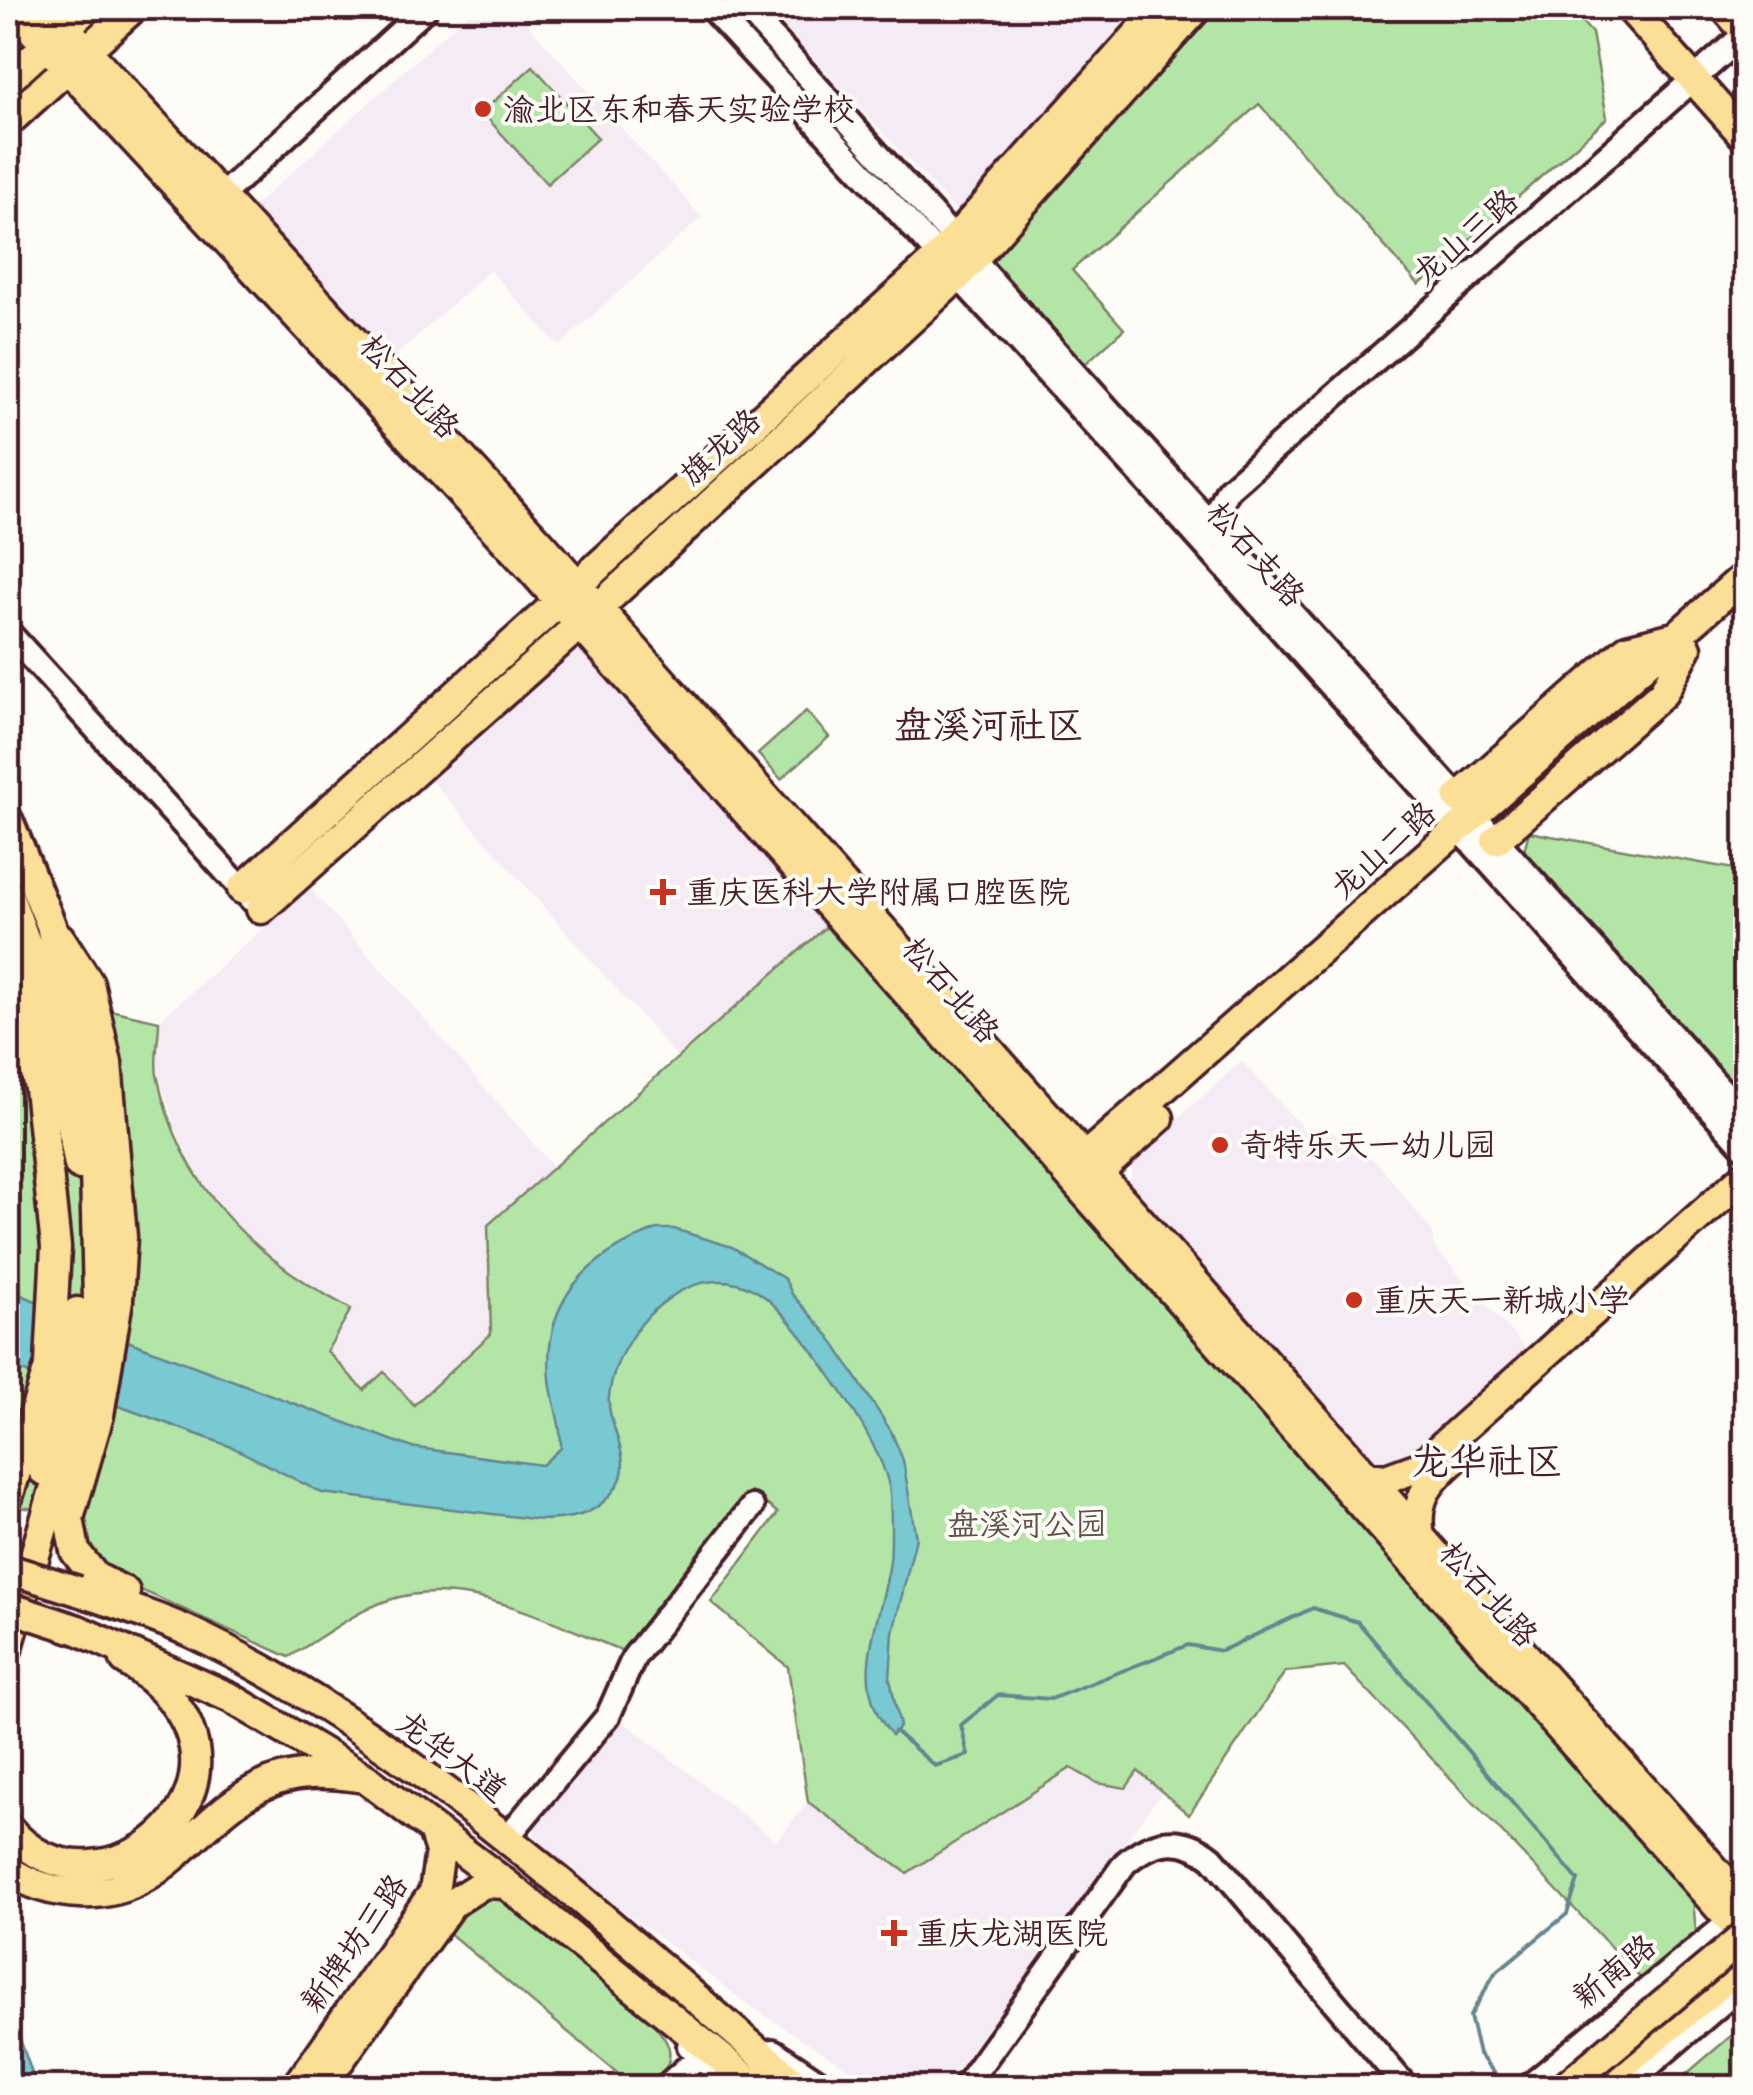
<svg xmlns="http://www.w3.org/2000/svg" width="1753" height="2095" viewBox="0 0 1753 2095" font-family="'Architects Daughter','LXGW WenKai TC',sans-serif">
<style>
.built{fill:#f5ebf5}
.green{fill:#b3e6a6;stroke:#7e8268;stroke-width:2.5}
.water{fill:#79c9d2;stroke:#66858f;stroke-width:2.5}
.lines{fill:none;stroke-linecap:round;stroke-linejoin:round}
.stream{stroke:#66858f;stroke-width:4}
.minor-casing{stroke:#4a1f2b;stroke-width:30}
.major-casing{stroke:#4a1f2b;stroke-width:35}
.minor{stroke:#fdfcf7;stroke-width:22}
.major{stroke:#fbdf96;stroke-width:28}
.major-bridge-casing{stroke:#4a1f2b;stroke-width:35;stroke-linecap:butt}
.major-bridge{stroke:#fbdf96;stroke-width:28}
.poi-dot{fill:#c8321e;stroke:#fdfcf7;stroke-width:4}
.labels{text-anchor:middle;stroke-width:8;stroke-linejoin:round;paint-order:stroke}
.poi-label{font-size:32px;fill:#4a1f2b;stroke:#fdfcf7;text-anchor:start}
.street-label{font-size:32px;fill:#4a1f2b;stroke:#fdfcf7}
.park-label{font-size:32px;fill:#64514a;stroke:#fdfcf7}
.quarter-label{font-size:38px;fill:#4a1f2b;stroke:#fdfcf7}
</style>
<rect width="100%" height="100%" fill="#fdfcf7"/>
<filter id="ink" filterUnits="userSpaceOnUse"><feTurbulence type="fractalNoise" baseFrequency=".01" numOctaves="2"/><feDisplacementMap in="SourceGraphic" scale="20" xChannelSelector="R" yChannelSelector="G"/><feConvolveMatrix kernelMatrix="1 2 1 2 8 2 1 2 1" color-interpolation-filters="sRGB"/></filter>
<g filter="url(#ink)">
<path class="built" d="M474 8H513L702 217 559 346 490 270 389 362 250 210Z
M767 8H1136L958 213Z
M579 649 826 927 678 1058 431 780Z
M309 887 554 1167 489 1225 491 1334 414 1405 365 1391 327 1351 350 1309 296 1280 249 1243 210 1197 180 1140 157 1073 159 1021Z
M1242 1061 1306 1132 1321 1125 1376 1161 1432 1231 1434 1247 1531 1354 1409 1463 1367 1464 1128 1192 1134 1157Z
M620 1719 776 1841 808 1802 907 1872 1071 1768 1097 1783 1138 1771 1162 1792 943 2088 877 2087 749 2005 535 1844 534 1823Z"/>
<path class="green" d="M1218 8H1569L1592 33 1607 118 1419 285 1259 104 1072 270 1124 329 1085 364 990 259Z
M533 66 598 138 547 184 482 112Z
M806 711 829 737 781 779 758 754Z
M1529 832 1745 871V1109L1522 858Z
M826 927 1692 1890 1696 1932 1644 1982 1344 1666 1285 1672 1189 1815 1138 1771 1126 1788 1097 1783 1071 1768 907 1873 808 1802 788 1667 711 1602 778 1513 751 1492 623 1651C552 1623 467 1575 389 1600 355 1611 321 1638 289 1657L108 1575 85 1544 83 1511 8 1507V987L159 1021C159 1038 154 1059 157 1075 180 1188 254 1258 351 1309L327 1351 364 1390 384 1372 414 1405 491 1334 488 1225Z
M488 1895 505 1899C536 1924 663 2017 669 2049 672 2066 660 2077 649 2087H634L442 1927Z
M1745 2024V2087H1671Z"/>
<path class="water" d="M657 1229H674L732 1247 785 1279 792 1294 830 1337 891 1431 903 1460 916 1538 893 1632 890 1679 900 1726 892 1735C845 1681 882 1622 890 1561 892 1539 891 1515 890 1493 886 1448 808 1338 775 1306 708 1239 618 1320 609 1396 606 1424 634 1459 618 1484 599 1515 575 1519 541 1520L322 1493 232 1447 8 1366V1289L117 1337 410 1447 542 1465 561 1448C562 1424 552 1403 550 1379 542 1299 588 1256 657 1229Z
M8 2027 16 2028 37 2087H8Z"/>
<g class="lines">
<path class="stream" d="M895 1731 935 1766 968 1755 961 1725 998 1695 1051 1699 1188 1645 1221 1651 1313 1608 1358 1622 1578 1880 1567 1914 1495 1973 1470 2016 1479 2054 1500 2080"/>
<defs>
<path id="minor" d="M711 8 1188 526 1746 1149
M746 8 1746 1117
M208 208 426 8
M1218 528 1219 509 1228 490 1746 33
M8 632 251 899
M505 1840 608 1716 634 1657 752 1507
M689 2046 733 2088
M773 2051 828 2088
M664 2088 699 2057
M964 2088 1125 1863C1153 1839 1182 1834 1212 1858L1407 2088
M1527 2088 1743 1911
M1623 2088 1746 1982"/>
<path id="major" d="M12 8 524 561 1746 1938
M47 8 542 545 1746 1905
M1630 8 1746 138
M1725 8 1746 32
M8 80 87 8
M8 122 133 8
M1458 798 1627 649 1670 638
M8 820 51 925 64 989 85 1057 94 1123 98 1301 76 1415 8 1647
M1496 840 1663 693 1687 648
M242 889 939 257 1161 8
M8 895 48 1002 79 1165
M261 909 598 608 958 276 1197 8
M60 938 89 983 107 1063 122 1237 118 1300 99 1415 69 1518 75 1551 95 1577 125 1592
M1068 1172 1746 575
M1083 1186 1159 1118
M43 1470 77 1312
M1364 1476 1386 1479 1419 1467 1746 1175
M8 1497 50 1364 56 1247 39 1088 21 1007 19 944
M1420 1538C1414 1500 1426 1484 1454 1459
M78 1591C116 1604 156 1616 192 1633 412 1736 615 1932 801 2088
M78 1630 231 1698 365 1778 506 1884 758 2088
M8 1828C102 1941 301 1771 125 1660
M8 1870C30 1885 52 1892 80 1893 163 1898 194 1819 260 1787 292 1771 324 1772 358 1777
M296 2088 434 1892 440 1851 433 1830
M320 2088 451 1904 484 1883 506 1884
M1595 2088 1746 1962"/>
</defs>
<use href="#minor" class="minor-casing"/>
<use href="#major" class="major-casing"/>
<use href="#minor" class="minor"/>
<use href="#major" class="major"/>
<defs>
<path id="major-bridge" d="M8 1569 78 1591
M8 1607 78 1630
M1564 2088 1746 1935"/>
</defs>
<use href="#major-bridge" class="major-bridge-casing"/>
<use href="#major-bridge" class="major-bridge"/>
</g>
</g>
<g class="poi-dot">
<circle cx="483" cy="109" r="10"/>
<path d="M658 877h10v10h10v10h-10v10h-10v-10h-10v-10h10z"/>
<circle cx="1220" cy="1145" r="10"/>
<circle cx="1354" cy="1300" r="10"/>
<path d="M889 1918h10v10h10v10h-10v10h-10v-10h-10v-10h10z"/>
</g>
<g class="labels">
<g class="poi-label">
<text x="503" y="120">渝北区东和春天实验学校</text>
<text x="686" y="903">重庆医科大学附属口腔医院</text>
<text x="1240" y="1156">奇特乐天一幼儿园</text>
<text x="1374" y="1311">重庆天一新城小学</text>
<text x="916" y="1944">重庆龙湖医院</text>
</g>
<g class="street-label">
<text transform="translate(1465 237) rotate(-41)" y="11">龙山三路</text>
<text transform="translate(410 386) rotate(47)" y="11">松石北路</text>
<text transform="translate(720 447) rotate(-43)" y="11">旗龙路</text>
<text transform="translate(1256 554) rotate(48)" y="11">松石支路</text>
<text transform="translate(1383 850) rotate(-42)" y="11">龙山二路</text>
<text transform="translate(951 990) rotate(49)" y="11">松石北路</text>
<text transform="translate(1489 1594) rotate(48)" y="11">松石北路</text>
<text transform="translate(452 1756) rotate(37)" y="11">龙华大道</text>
<text transform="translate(354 1943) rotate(-55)" y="11">新牌坊三路</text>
<text transform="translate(1614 1971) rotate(-39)" y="11">新南路</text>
</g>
<g class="park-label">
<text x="1027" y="1535">盘溪河公园</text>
</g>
<g class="quarter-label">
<text x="989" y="738">盘溪河社区</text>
<text x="1487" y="1474">龙华社区</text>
</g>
</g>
<rect width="1753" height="2095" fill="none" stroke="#fdfcf7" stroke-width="40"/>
<rect x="20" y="20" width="1713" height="2055" fill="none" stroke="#4a1f2b" stroke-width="4" filter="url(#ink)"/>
</svg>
